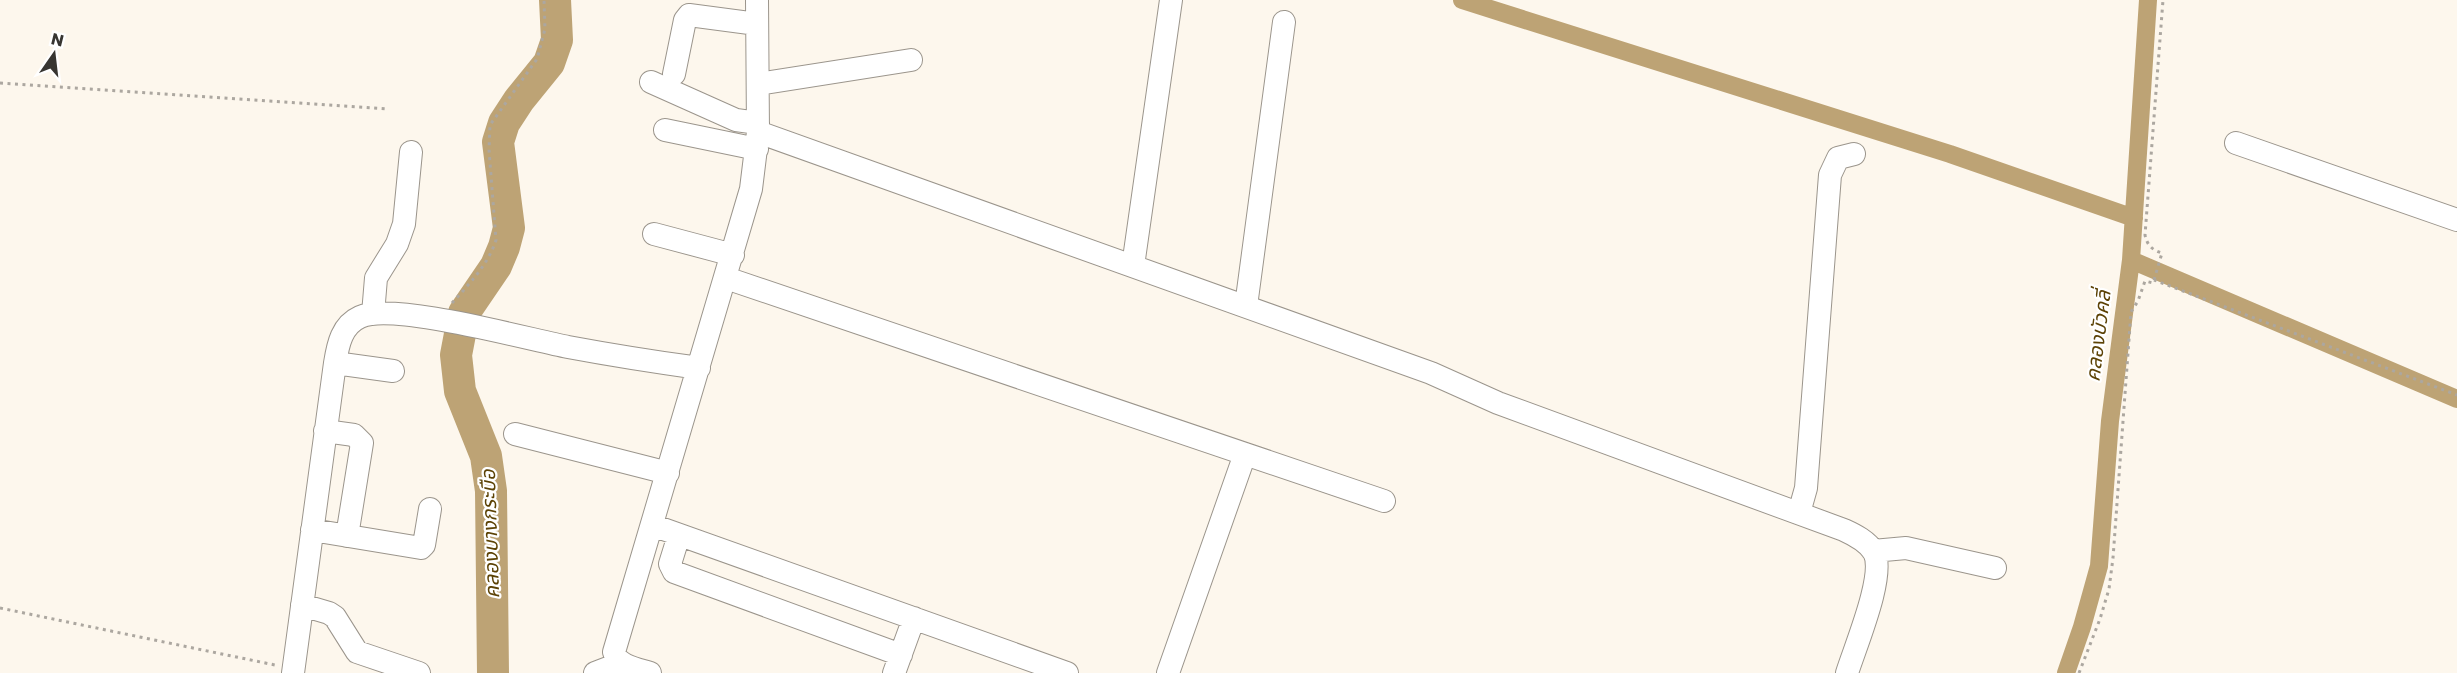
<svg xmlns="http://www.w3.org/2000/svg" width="2457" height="673" viewBox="0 0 2457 673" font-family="Poppins,'Noto Sans Thai',sans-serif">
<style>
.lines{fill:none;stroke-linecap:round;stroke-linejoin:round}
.canal{stroke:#bda375;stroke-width:18}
.river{stroke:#bda375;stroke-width:32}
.minor-casing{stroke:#9b958c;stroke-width:24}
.path{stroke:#aca7a0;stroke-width:3;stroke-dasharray:3 4.5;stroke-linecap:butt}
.minor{stroke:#fff;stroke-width:22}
.labels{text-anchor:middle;stroke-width:4.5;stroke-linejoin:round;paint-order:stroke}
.water-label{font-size:20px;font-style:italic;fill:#5c4205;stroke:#fff}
</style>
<rect width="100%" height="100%" fill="#fdf7ed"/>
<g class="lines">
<path class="canal" d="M1462 0 1950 154 2134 218
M2131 260 2457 399
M2066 673 2082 627 2099 566 2110 421 2131 260 2148 0"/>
<path class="river" d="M493 673 491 491 486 456 460 391 456 355 464 313 496 266 504 247 509 228 498 142 504 123 519 100 549 63 557 40 555 0"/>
<defs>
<path id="minor" d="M674 74 685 20 689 15 757 24
M651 82 736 120 758 123
M758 84 911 60
M665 130 757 149
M758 132 1431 373 1498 403 1844 530C1855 535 1867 541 1874 552 1886 575 1855 647 1847 673
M2236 143 2457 220
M654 234 733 255
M1133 266 1171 0
M726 278 1384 501
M1246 306 1284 22
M373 314 376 278 397 244 404 224 411 152
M335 363 393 371
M325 431 354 435 362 443 347 536
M515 434 668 473
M1799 513 1806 488 1830 175 1838 158 1854 154
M652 525 1067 673
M312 530 421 548 424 545 430 509
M679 535 670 564 674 572 901 655
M1873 551 1906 548 1995 568
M302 605 329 613 335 617 357 652 419 673
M293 673 335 363C338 344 342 325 360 317 393 302 527 339 568 347 611 355 655 362 699 368
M595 673 621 663
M650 673C638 669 617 666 614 652L751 189 758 132 757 0
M894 673 914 618
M1168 673 1245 454"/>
</defs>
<use href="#minor" class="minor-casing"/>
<path class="path" d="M0 83 389 109
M2154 280 2162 253C2152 250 2147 245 2145 235L2163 0
M452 303C469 284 488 265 496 240L489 150 490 125 537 59 545 29 544 0
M0 608 275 665
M2079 673 2100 619 2109 589 2113 558 2131 312 2138 301 2145 281 2153 283 2154 280 2457 395"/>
<use href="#minor" class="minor"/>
</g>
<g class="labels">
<g class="water-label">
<text transform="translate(2098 336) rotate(-83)" y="7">คลองบัวคลี่</text>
<text transform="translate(490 534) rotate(-92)" y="7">คลองบางกระบือ</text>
</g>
</g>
<g transform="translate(54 54) rotate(14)" stroke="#ffffff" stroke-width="4.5" paint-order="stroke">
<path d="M0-4.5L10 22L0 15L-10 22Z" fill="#373531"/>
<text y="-9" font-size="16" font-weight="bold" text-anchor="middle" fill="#373531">N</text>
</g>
</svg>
